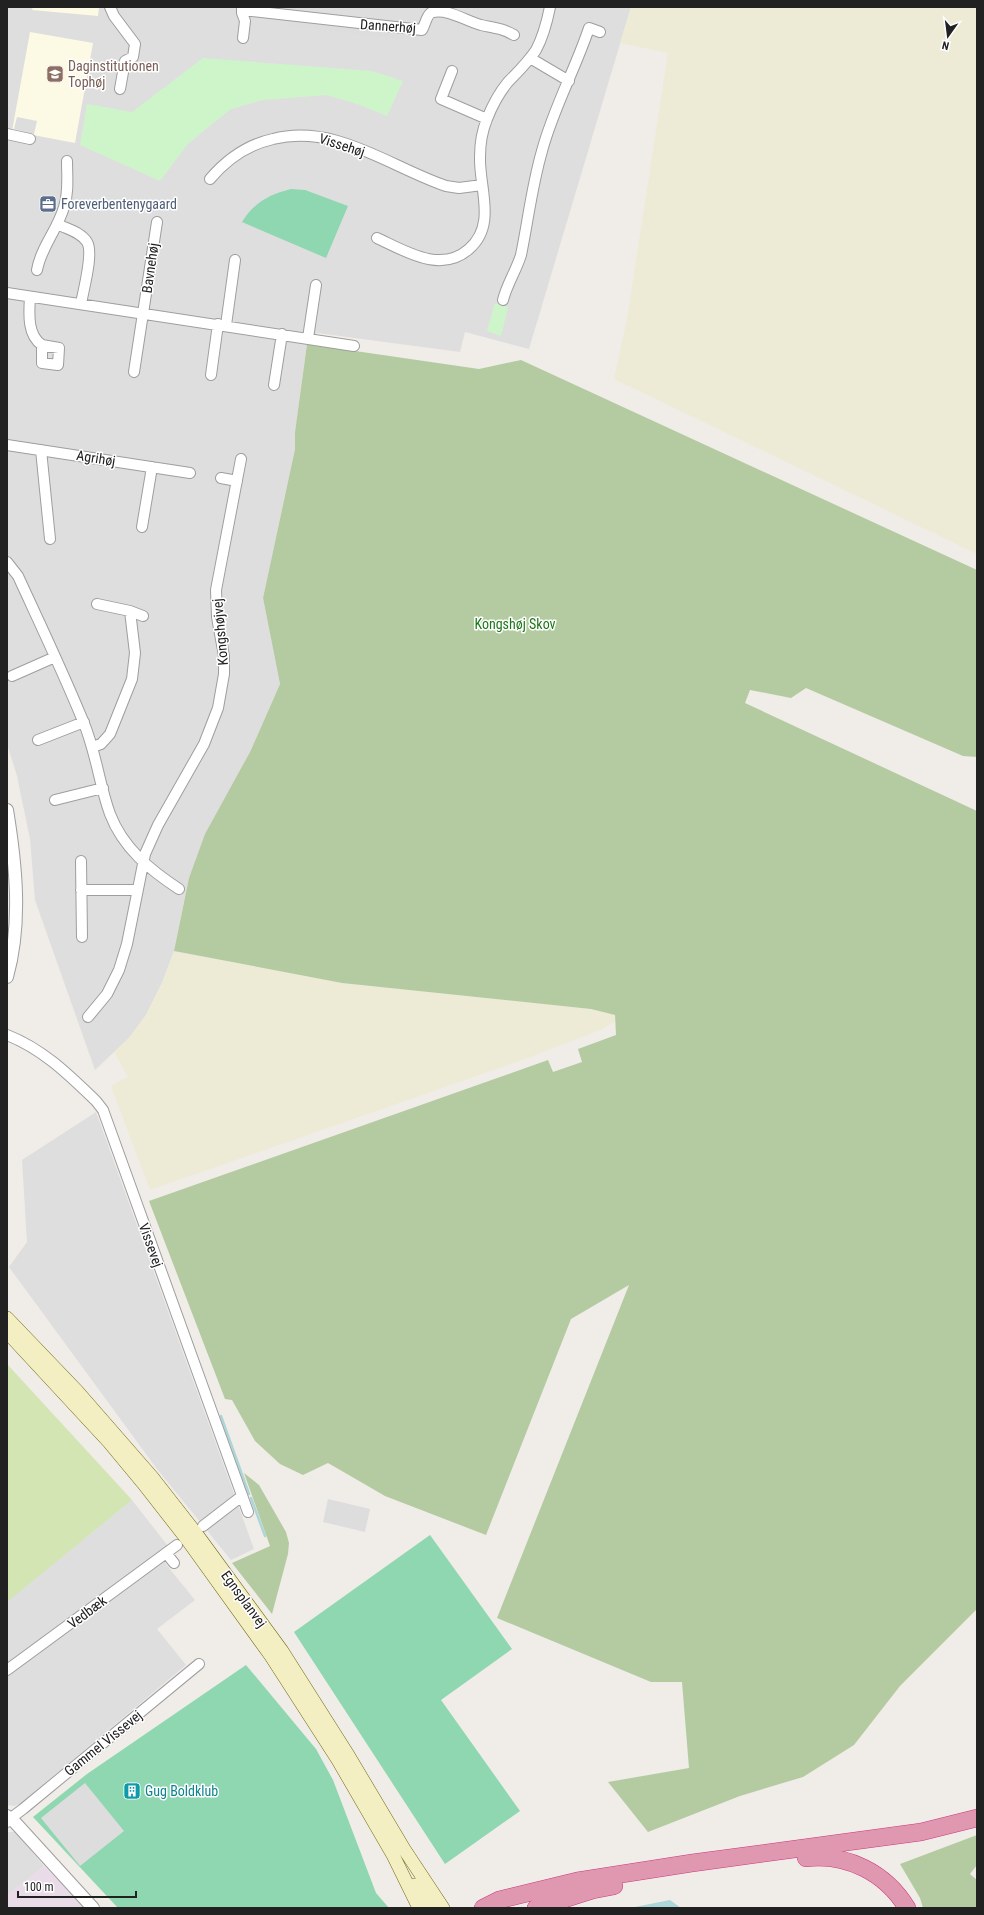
<svg xmlns="http://www.w3.org/2000/svg" width="984" height="1915" viewBox="0 0 984 1915" font-family="'Roboto Condensed',sans-serif">
<style>
.residential{fill:#dfdede}
.industrial{fill:#e9dbe8}
.education{fill:#fcf9e5}
.farmland{fill:#edebd6}
.grass{fill:#d3e5b3}
.forest{fill:#b4cba1}
.park{fill:#cef5ca}
.pitch{fill:#8ed7b0}
.parking{fill:#ddd}
.water{fill:#add6d9}
.lines{fill:none;stroke-linecap:round;stroke-linejoin:round}
.stream{stroke:#add6d9;stroke-width:2.5}
.minor-casing{stroke:#9e9e9e;stroke-width:12}
.tertiary-casing{stroke:#9e9e9e;stroke-width:14}
.secondary-casing{stroke:#706b10;stroke-width:14}
.motorway-casing{stroke:#cb3881;stroke-width:18}
.minor{stroke:#fff;stroke-width:10}
.tertiary{stroke:#fff;stroke-width:12}
.secondary{stroke:#f4efc2;stroke-width:13}
.motorway{stroke:#e098b0;stroke-width:17}
.labels{text-anchor:middle;stroke-width:3;stroke-linejoin:round;paint-order:stroke}
.street-label{font-size:14px;fill:#212121;stroke:#fff}
.education-label{font-size:14px;fill:#785e54;stroke:#fff;text-anchor:start}
.service-label{font-size:14px;fill:#4e5e75;stroke:#fff;text-anchor:start}
.park-label{font-size:14px;fill:#1d7717;stroke:#fff}
.culture-label{font-size:14px;fill:#0d838f;stroke:#fff;text-anchor:start}
</style>
<rect width="100%" height="100%" fill="#f0ece8"/>
<path class="residential" d="M7 7H631L529 349 465 332 460 352 317 333 307 344 295 432V449L263 598 280 684 250 752 189 878 174 951 162 983 146 1015 129 1038 95 1070 35 900 30 839 17 776 7 744Z
M96 1112 254 1549 231 1560 157 1469 9 1267 27 1242 22 1160Z
M132 1500 168 1546 165 1563 195 1600 157 1629 186 1665 20 1804 15 1806 7 1805V1601Z
M7 1832H15L44 1866 7 1896Z"/>
<path class="industrial" d="M44 1866 86 1908H7V1896Z"/>
<path class="education" d="M33 7H99L98 16 32 10Z
M30 32 93 43 75 143 12 131Z"/>
<path class="farmland" d="M631 7H977V554L614 379 627 319 668 53 620 43Z
M174 951 342 983 591 1009 615 1015V1021L603 1029 525 1059 150 1190 111 1086 128 1077 114 1052 129 1038 146 1015 162 983Z"/>
<path class="grass" d="M7 1364 132 1500 7 1602Z"/>
<path class="forest" d="M307 344 479 369 521 360 977 570V757L963 756 806 688 791 698 750 690 745 703 977 811V1609L900 1686 854 1745 803 1777 740 1796 648 1832 608 1782 689 1768 682 1682H651L497 1618 629 1285 571 1319 486 1535 385 1496 328 1463 303 1475 280 1464 255 1441 232 1400 225 1399 149 1201 548 1060 553 1072 582 1062 578 1049 616 1035 615 1015 591 1009 342 983 174 951 189 878 205 834 250 752 280 684 263 598 295 449V432Z
M244 1473 259 1485 286 1532 289 1543 288 1554 272 1614 232 1563 270 1546Z
M977 1835V1865L970 1874 977 1880V1908H923L920 1898 900 1864Z"/>
<path class="park" d="M203 58 372 71 403 81 387 116 360 105 327 95 263 100 231 109 206 129 187 145 160 181 80 145 87 104 132 112Z
M495 303 508 307 501 336 487 331Z"/>
<path class="pitch" d="M291 189 305 190 348 206 326 258 242 222C253 203 270 194 291 189Z
M430 1535 512 1649 441 1700 520 1811 445 1864 294 1632Z
M246 1665 316 1749 333 1780 376 1893 389 1908H118L33 1817 87 1774Z"/>
<path class="parking" d="M288 21 421 35 420 41 287 26Z
M17 117 37 121 34 134 14 129Z
M328 1499 370 1509 365 1532 323 1522Z
M85 1783 124 1831 80 1866 41 1818Z"/>
<path class="water" d="M670 1900 681 1908H630Z"/>
<g class="lines">
<path class="stream" d="M221 1416 249 1494
M251 1498 265 1536"/>
<defs>
<path id="minor" d="M110 7 114 16 135 44 133 57 125 61 120 89
M242 7V13L245 21 243 38
M242 10 422 30C425 25 427 13 433 12 449 9 466 21 481 25 495 28 501 28 514 35
M530 58 569 81
M452 71 441 99 487 119
M7 134 30 139
M210 179C227 159 246 145 273 139 335 123 390 167 446 186L459 188 482 185
M57 224C67 229 81 232 87 242 94 253 83 291 81 304
M377 238C405 251 441 274 469 249 497 225 479 188 480 157 480 144 482 131 487 119 492 106 499 93 508 82 518 72 528 62 536 50 543 37 547 22 550 7
M37 270C41 247 58 229 64 207 69 192 67 176 67 161
M7 293 354 346
M30 297C29 313 27 335 42 345V363L58 365 59 348 42 345
M503 300C507 284 516 271 521 255 528 221 532 185 542 151 553 109 575 70 589 28L600 32
M226 325 235 260
M308 338 316 285
M134 372 157 222
M211 375 218 324
M274 385 282 334
M7 445 190 473
M41 450 50 539
M221 478 237 481
M142 527 152 467
M7 562 18 576C40 624 63 672 83 721 96 751 99 784 110 814 123 848 150 870 179 889
M130 611 143 616
M12 676 55 657
M38 740 84 722
M92 747 101 744 110 734 132 679 135 653 130 611 97 604
M55 800 103 788
M81 861 82 937
M81 890H137
M88 1017 107 994 119 970 127 944 145 854 158 825 204 744 218 708 224 674V656L217 617 216 590 241 459
M7 1035C43 1049 69 1075 96 1101L103 1110 248 1512
M203 1526 242 1496
M166 1553 174 1563
M7 1670 177 1545
M7 1815 11 1818 23 1809 199 1664"/>
<path id="tertiary" d="M7 810C16 865 22 923 7 977
M7 1821 11 1818 93 1908"/>
<path id="secondary" d="M7 1318 77 1391 152 1477 195 1532 282 1651 348 1755 404 1849 443 1908
M7 1332 109 1442 143 1483 186 1538 271 1656 338 1760 393 1855 419 1908
M415 1885 430 1908"/>
<path id="motorway" d="M806 1858C847 1853 886 1873 907 1908
M483 1908 499 1900 577 1881 692 1863 921 1832 977 1818
M536 1908 593 1890 614 1886"/>
</defs>
<use href="#minor" class="minor-casing"/>
<use href="#tertiary" class="tertiary-casing"/>
<use href="#secondary" class="secondary-casing"/>
<use href="#motorway" class="motorway-casing"/>
<use href="#minor" class="minor"/>
<use href="#tertiary" class="tertiary"/>
<use href="#secondary" class="secondary"/>
<use href="#motorway" class="motorway"/>
</g>
<defs>
<symbol id="school-square" viewBox="-11 -11 22 22"><rect x="-9" y="-9" width="18" height="18" rx="4" fill="#8d6e63" stroke="#fff"/><path d="M0-5L7-2L0 1L-7-2ZM-4 1L0 2.5L4 1V4Q0 6-4 4Z" fill="#fff"/></symbol>
<symbol id="office-square" viewBox="-11 -11 22 22"><rect x="-9" y="-9" width="18" height="18" rx="4" fill="#5c6f8a" stroke="#fff"/><path d="M-6-3h4V-5.5h4V-3h4V5H-6ZM-1-4.5V-3h2v-1.5ZM-6 0V1H6V0Z" fill="#fff"/></symbol>
<symbol id="building-square" viewBox="-11 -11 22 22"><rect x="-9" y="-9" width="18" height="18" rx="4" fill="#0f9aa8" stroke="#fff"/><path d="M-4-6H4V6H1V3H-1V6H-4ZM-2.5-4.3h1.7v1.8h-1.7ZM.8-4.3h1.7v1.8H.8ZM-2.5-1h1.7V.8h-1.7ZM.8-1h1.7V.8H.8Z" fill="#fff"/></symbol>
</defs>
<g fill-rule="evenodd">
<use href="#school-square" x="45" y="64" width="20" height="20"/>
<use href="#office-square" x="38" y="194" width="20" height="20"/>
<use href="#building-square" x="122" y="1781" width="20" height="20"/>
</g>
<g class="labels">
<g class="street-label">
<text transform="translate(388 26) rotate(4)" y="5">Dannerhøj</text>
<text transform="translate(342 145) rotate(18)" y="5">Vissehøj</text>
<text transform="translate(150 268) rotate(-82)" y="5">Bavnehøj</text>
<text transform="translate(96 458) rotate(9)" y="5">Agrihøj</text>
<text transform="translate(220 632) rotate(-95)" y="5">Kongshøjvej</text>
<text transform="translate(151 1245) rotate(70)" y="5">Vissevej</text>
<text transform="translate(244 1599) rotate(54)" y="5">Egnsplanvej</text>
<text transform="translate(87 1612) rotate(-37)" y="5">Vedbæk</text>
<text transform="translate(103 1743) rotate(-39)" y="5">Gammel Vissevej</text>
</g>
<g class="education-label">
<text x="68" y="71">Daginstitutionen<tspan x="68" dy="16">Tophøj</tspan></text>
</g>
<g class="service-label">
<text x="61" y="209">Foreverbentenygaard</text>
</g>
<g class="park-label">
<text x="515" y="629">Kongshøj Skov</text>
</g>
<g class="culture-label">
<text x="145" y="1796">Gug Boldklub</text>
</g>
</g>
<rect width="984" height="1915" fill="none" stroke="#212121" stroke-width="16"/>
<g transform="translate(948 36) rotate(194)" stroke="#ffffff" stroke-width="3" paint-order="stroke">
<path d="M0-3L7 15L0 10L-7 15Z" fill="#212121"/>
<text y="-6" font-size="11" font-weight="bold" text-anchor="middle" fill="#212121">N</text>
</g>
<path d="M18 1891v6h118v-6" fill="none" stroke="#212121" stroke-width="2"/>
<text x="24" y="1891" font-size="12" fill="#212121" stroke="#ffffff" stroke-width="3" paint-order="stroke">100 m</text>
</svg>
